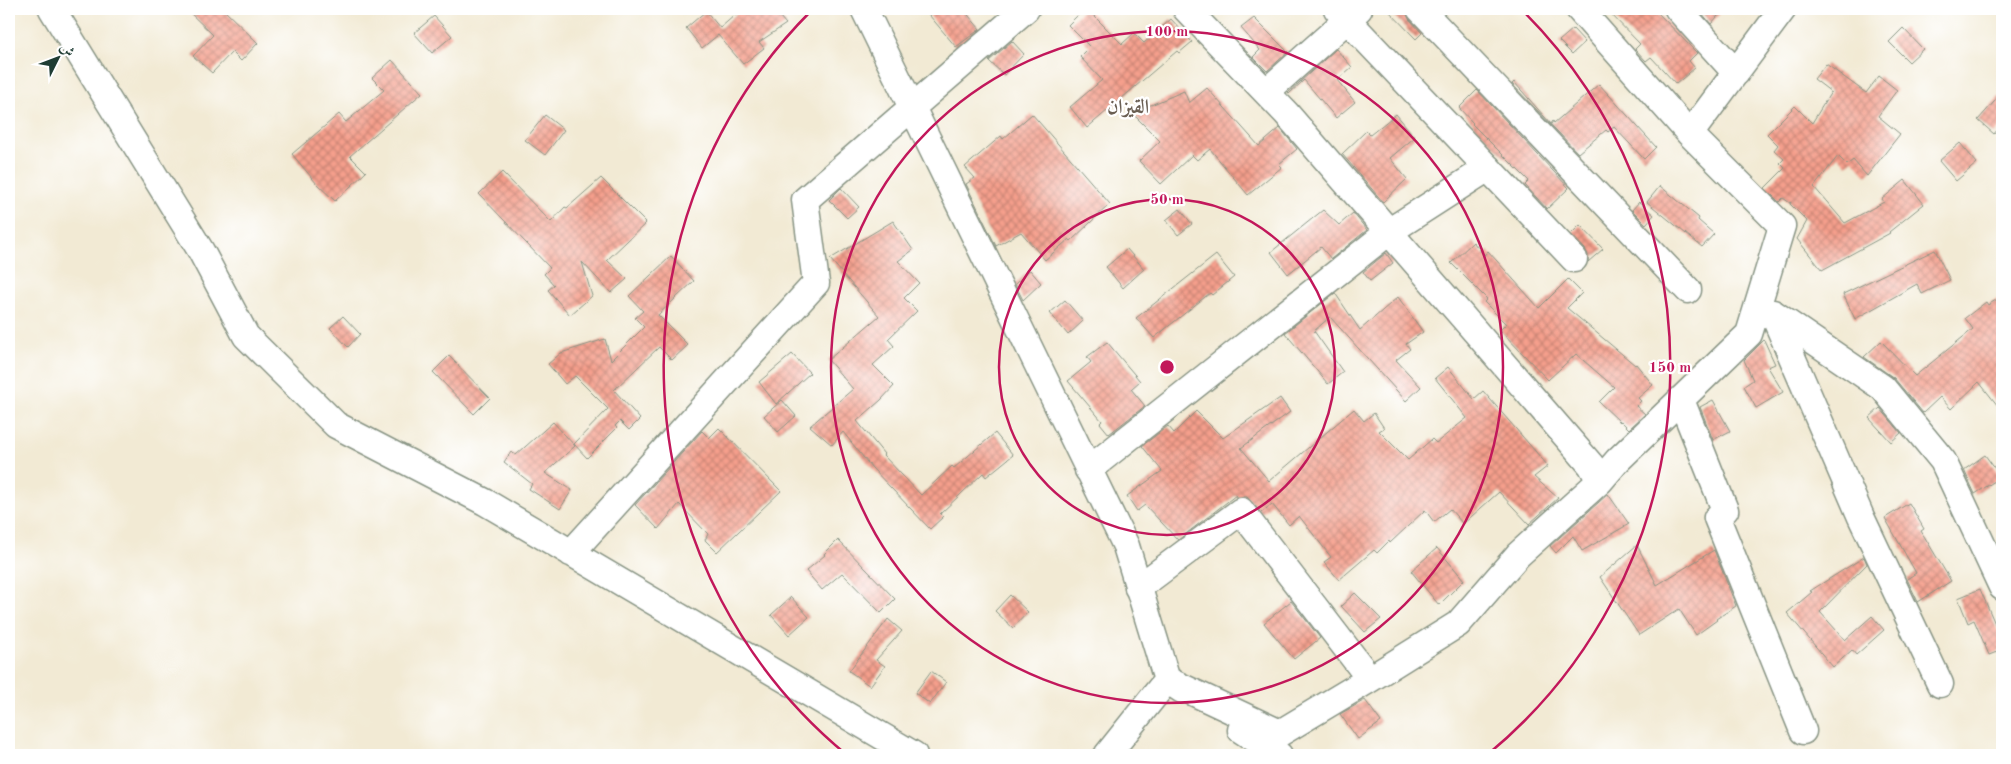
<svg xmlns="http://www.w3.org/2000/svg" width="2011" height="764" viewBox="0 0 2011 764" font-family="'Old Standard TT',Amiri,serif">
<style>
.building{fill:url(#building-cross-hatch)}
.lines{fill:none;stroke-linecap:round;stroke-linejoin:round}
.street-casing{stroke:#889484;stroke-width:29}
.street{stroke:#fff;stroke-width:26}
.ring{fill:none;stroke:#c2185b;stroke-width:2.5}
.labels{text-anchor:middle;stroke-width:4.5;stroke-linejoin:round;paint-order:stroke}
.quarter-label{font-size:20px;font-weight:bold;fill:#6a5f53;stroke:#fff}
.centre{fill:#c2185b;stroke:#fff;stroke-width:2.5}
.ring-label{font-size:15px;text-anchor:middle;font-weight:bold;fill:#c2185b;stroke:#fff;stroke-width:4.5;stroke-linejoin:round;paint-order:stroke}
</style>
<defs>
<pattern id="building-cross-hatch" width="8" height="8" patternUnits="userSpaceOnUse" patternTransform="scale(1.25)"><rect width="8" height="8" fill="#f59f8c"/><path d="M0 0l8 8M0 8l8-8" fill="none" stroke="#c68373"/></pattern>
</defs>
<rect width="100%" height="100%" fill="#fff"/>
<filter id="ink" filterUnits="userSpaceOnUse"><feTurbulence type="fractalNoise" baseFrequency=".02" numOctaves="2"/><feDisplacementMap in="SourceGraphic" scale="10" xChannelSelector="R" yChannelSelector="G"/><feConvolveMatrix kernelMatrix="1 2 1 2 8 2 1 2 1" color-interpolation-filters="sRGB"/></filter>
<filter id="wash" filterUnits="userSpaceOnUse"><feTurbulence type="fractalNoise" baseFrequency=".0096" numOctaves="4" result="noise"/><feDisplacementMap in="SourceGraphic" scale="20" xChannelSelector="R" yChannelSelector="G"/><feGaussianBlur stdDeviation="1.12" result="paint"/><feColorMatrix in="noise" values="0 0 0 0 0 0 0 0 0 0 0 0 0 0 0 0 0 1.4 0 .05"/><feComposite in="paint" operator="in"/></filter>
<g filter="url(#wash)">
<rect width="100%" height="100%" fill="#f2ead4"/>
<g id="blocks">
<path class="building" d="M186 9H223L258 43 241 61 232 52 212 73 193 56 213 35Z
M742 9H773L786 24 759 42 764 48 743 64 718 35 702 48 686 28 706 11 720 28Z
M924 9H963L980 29 956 47Z
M1084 9H1087L1122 44 1134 33 1144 43 1171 19 1192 42 1179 53 1177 51 1087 128 1070 107 1102 80 1080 57 1090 47 1068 25Z
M1387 9H1405L1409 19 1422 33 1416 39Z
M1606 9H1654L1697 53 1689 61 1695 68 1676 84 1651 57 1646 61 1635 49 1640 44Z
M1704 9H1724L1711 24 1701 12Z
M434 16 452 36 432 53 414 33Z
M1254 18 1288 52 1267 71 1253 57 1260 50 1241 28Z
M1903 28 1923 49 1909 62 1889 42Z
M1573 29 1585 42 1572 54 1559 41Z
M1012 41 1024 54 1004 75 989 61Z
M1336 49 1352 67 1337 80 1355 102 1336 118 1304 80 1289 94 1288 93Z
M392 60 422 93 350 156 366 172 335 201 317 184 292 154 339 114 346 122 384 90 372 78Z
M1826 64 1866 93 1879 76 1897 90 1878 116 1900 134 1867 176 1853 160 1847 165 1838 156 1814 187 1845 223 1884 202 1882 199 1905 180 1924 204 1889 232 1890 233 1822 270 1797 239 1807 221 1790 204 1791 202 1790 203 1783 198 1779 202 1765 188 1785 168 1780 163 1784 159 1774 150 1778 145 1767 134 1795 106 1812 123 1831 92 1814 79Z
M1514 82 1551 124 1553 121 1554 123 1599 84 1656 147 1644 159 1614 127 1608 132 1606 130 1578 153 1512 84Z
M1207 88 1259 146 1280 128 1297 149 1279 164 1282 167 1248 195 1210 149 1197 160 1192 155 1161 184 1139 161 1160 141 1132 113 1184 91 1189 103Z
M1477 90 1569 188 1547 209 1525 185 1529 181 1472 124 1473 123 1459 108Z
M2002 93V124L1994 134 1978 120Z
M1032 114 1110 204 1071 241 1069 239 1045 260 1021 232 996 246 966 184 975 178 965 167 1001 136 1003 139Z
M1396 114 1415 137 1390 158 1407 179 1383 202 1342 154 1366 131 1370 135Z
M545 115 564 130 545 155 525 140Z
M1960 143 1977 163 1956 181 1939 161Z
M502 172 551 222 565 207 567 208 601 178 646 223 607 260 627 279 611 293 582 262 592 296 570 315 548 290 554 285 544 274 550 268 479 194Z
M1660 186 1699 218 1698 220 1714 234 1702 247 1647 202Z
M841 188 859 207 847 218 829 200Z
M1639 202 1654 215 1646 224 1632 210Z
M1180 209 1192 224 1178 235 1166 220Z
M1323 210 1339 225 1353 213 1367 230 1331 259 1321 247 1288 274 1271 252Z
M893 221 913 250 898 261 919 283 904 298 917 311 888 339 894 346 873 365 894 386 881 400 857 421 884 454 883 455 921 495 952 466 954 468 995 433 1013 455 986 477 983 473 940 514 943 517 930 529 872 468 843 432 832 445 810 426 853 389 828 360 879 316 830 259Z
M1580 225 1603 249 1588 262V255L1585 249 1571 234Z
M1473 242 1484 255 1488 251 1539 308 1568 279 1582 293 1567 308 1635 365 1636 364 1653 385 1638 398 1641 401 1636 406 1645 414 1629 429 1621 421 1620 422 1599 402 1614 387 1576 354 1548 380 1500 330 1506 324 1484 302 1487 299 1451 263Z
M1127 249 1144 269 1123 288 1106 267Z
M1935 250 1950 280 1922 294 1917 284 1855 319 1843 294Z
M1386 253 1393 263 1370 281 1363 272Z
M1216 255 1234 277 1212 295 1210 293 1154 338 1136 318Z
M671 256 694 281 658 315 688 345 672 360 659 347 614 390 640 419 629 430 620 421 615 426 617 428 587 458 574 444 608 409 575 376 565 384 548 364 561 353 605 339 611 360 644 327 635 318 643 311 629 296Z
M1030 270 1041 283 1023 300 1015 284Z
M1335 293 1360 330 1398 297 1423 332 1406 344 1410 349 1396 360 1421 387 1406 401 1330 317 1314 331 1343 372 1328 384 1285 333Z
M2002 296V411L1979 382 1951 409 1940 397 1923 413 1894 378 1864 357 1881 341 1915 376 1973 329 1965 318 1986 302 1988 305Z
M1065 300 1083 321 1068 335 1050 313Z
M343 316 360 334 348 347 330 328Z
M1764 340 1775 364 1768 367 1783 392 1756 408 1744 386 1753 380 1744 360Z
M1107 342 1140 381 1131 389 1145 406 1109 434 1100 423 1102 421 1068 381 1091 362 1087 357Z
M792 354 810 373 776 404 759 382Z
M449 356 490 398 474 414 433 372Z
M1448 367 1474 399 1483 391 1548 466 1534 477 1558 498 1529 524 1499 492 1463 524 1450 509 1434 522 1425 510 1390 543 1389 541 1377 553 1374 550 1339 580 1324 562 1331 557 1299 516 1289 525 1272 504 1261 513 1247 497H1237L1236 495 1178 540 1145 505 1137 511 1127 496 1162 471 1142 446 1168 426 1174 433 1196 411 1223 438 1280 398 1290 412 1241 448 1269 481 1354 409 1364 421 1374 413 1384 428 1379 431 1408 460 1432 439 1436 443 1467 418 1435 378Z
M782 400 796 416 778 432 764 416Z
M1713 400 1730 431 1713 440 1700 407Z
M1880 408 1901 433 1891 442 1869 418Z
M553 422 575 446 545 473 572 490 560 509 529 489 532 484 504 462 511 452 516 455Z
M719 428 781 491 717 552 705 540 708 534 679 504 658 529 635 505 702 431 709 438Z
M1985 455 2001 477 1975 494 1964 470Z
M1608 494 1629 524 1582 551 1573 536 1556 553 1550 546Z
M1909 503 1924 529 1921 531 1951 581 1918 602 1907 579 1916 573 1885 518Z
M838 540 895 599 881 613 842 573 822 590 806 571 825 555 824 554Z
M1637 545 1657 585 1714 550 1736 606 1716 619 1717 620 1696 635 1679 609 1639 635 1600 577Z
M1437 548 1464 580 1439 605 1411 571Z
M1864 557 1867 564 1820 612 1845 640 1872 616 1884 630 1856 655 1852 650 1833 667 1787 613 1812 592 1810 591Z
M1980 589 2002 640V650L1989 655 1974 620 1968 623 1958 598Z
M1355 593 1381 619 1365 632 1341 606Z
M1010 595 1028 612 1013 628 995 611Z
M791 597 809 617 789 635 771 615Z
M1291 601 1320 638 1294 659 1264 623Z
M888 619 902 631 876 660 885 666 870 686 849 671Z
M931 671 946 682 930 704 915 693Z
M1365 700 1381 722 1358 739 1340 714Z"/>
</g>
</g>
<g filter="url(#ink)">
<use href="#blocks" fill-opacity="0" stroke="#889484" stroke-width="1"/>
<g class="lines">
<defs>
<path id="street" d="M52 9 201 251 246 336 336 425 485 502 914 755
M864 9 1126 546 1167 680 1280 733 1370 679 1458 624 1518 555 1600 481 1618 460 1749 334 1782 226 1690 134 1579 9
M1186 9 1286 113 1591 465 1600 481
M1337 9 1574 259
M1420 9 1688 290
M1678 9 1736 73
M1266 92 1359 9
M1690 134 1783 9
M1773 313 1861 517 1940 684
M1773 313 1883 388 1943 461 2002 587
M1681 400 1725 510 1717 518 1803 731
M1088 470 1390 231 1488 168
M571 553 816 283 805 200 1026 9
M1138 588 1241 511 1370 679
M1241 730 1279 755
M1107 755 1167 680 1182 690"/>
</defs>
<use href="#street" class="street-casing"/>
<use href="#street" class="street"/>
</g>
</g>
<g class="ring">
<circle cx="1167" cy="367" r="168"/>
<circle cx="1167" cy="367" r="336"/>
<path d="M847 755A503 503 0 0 1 811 11M1523 11A503 503 0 0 1 1487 755"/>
</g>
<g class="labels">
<g class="quarter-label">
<text x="1128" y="113">القيزان</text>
</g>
</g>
<circle cx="1167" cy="367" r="8" class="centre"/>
<g class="ring-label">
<text x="1167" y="36">100 m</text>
<text x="1167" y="204">50 m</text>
<text x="1670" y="372">150 m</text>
</g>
<rect width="2011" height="764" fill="none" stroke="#fff" stroke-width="30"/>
<g transform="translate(58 58) rotate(48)" stroke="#ffffff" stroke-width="4" paint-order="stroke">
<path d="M0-4L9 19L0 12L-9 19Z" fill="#1f3d34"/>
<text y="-8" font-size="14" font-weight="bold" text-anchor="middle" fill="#1f3d34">ش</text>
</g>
</svg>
